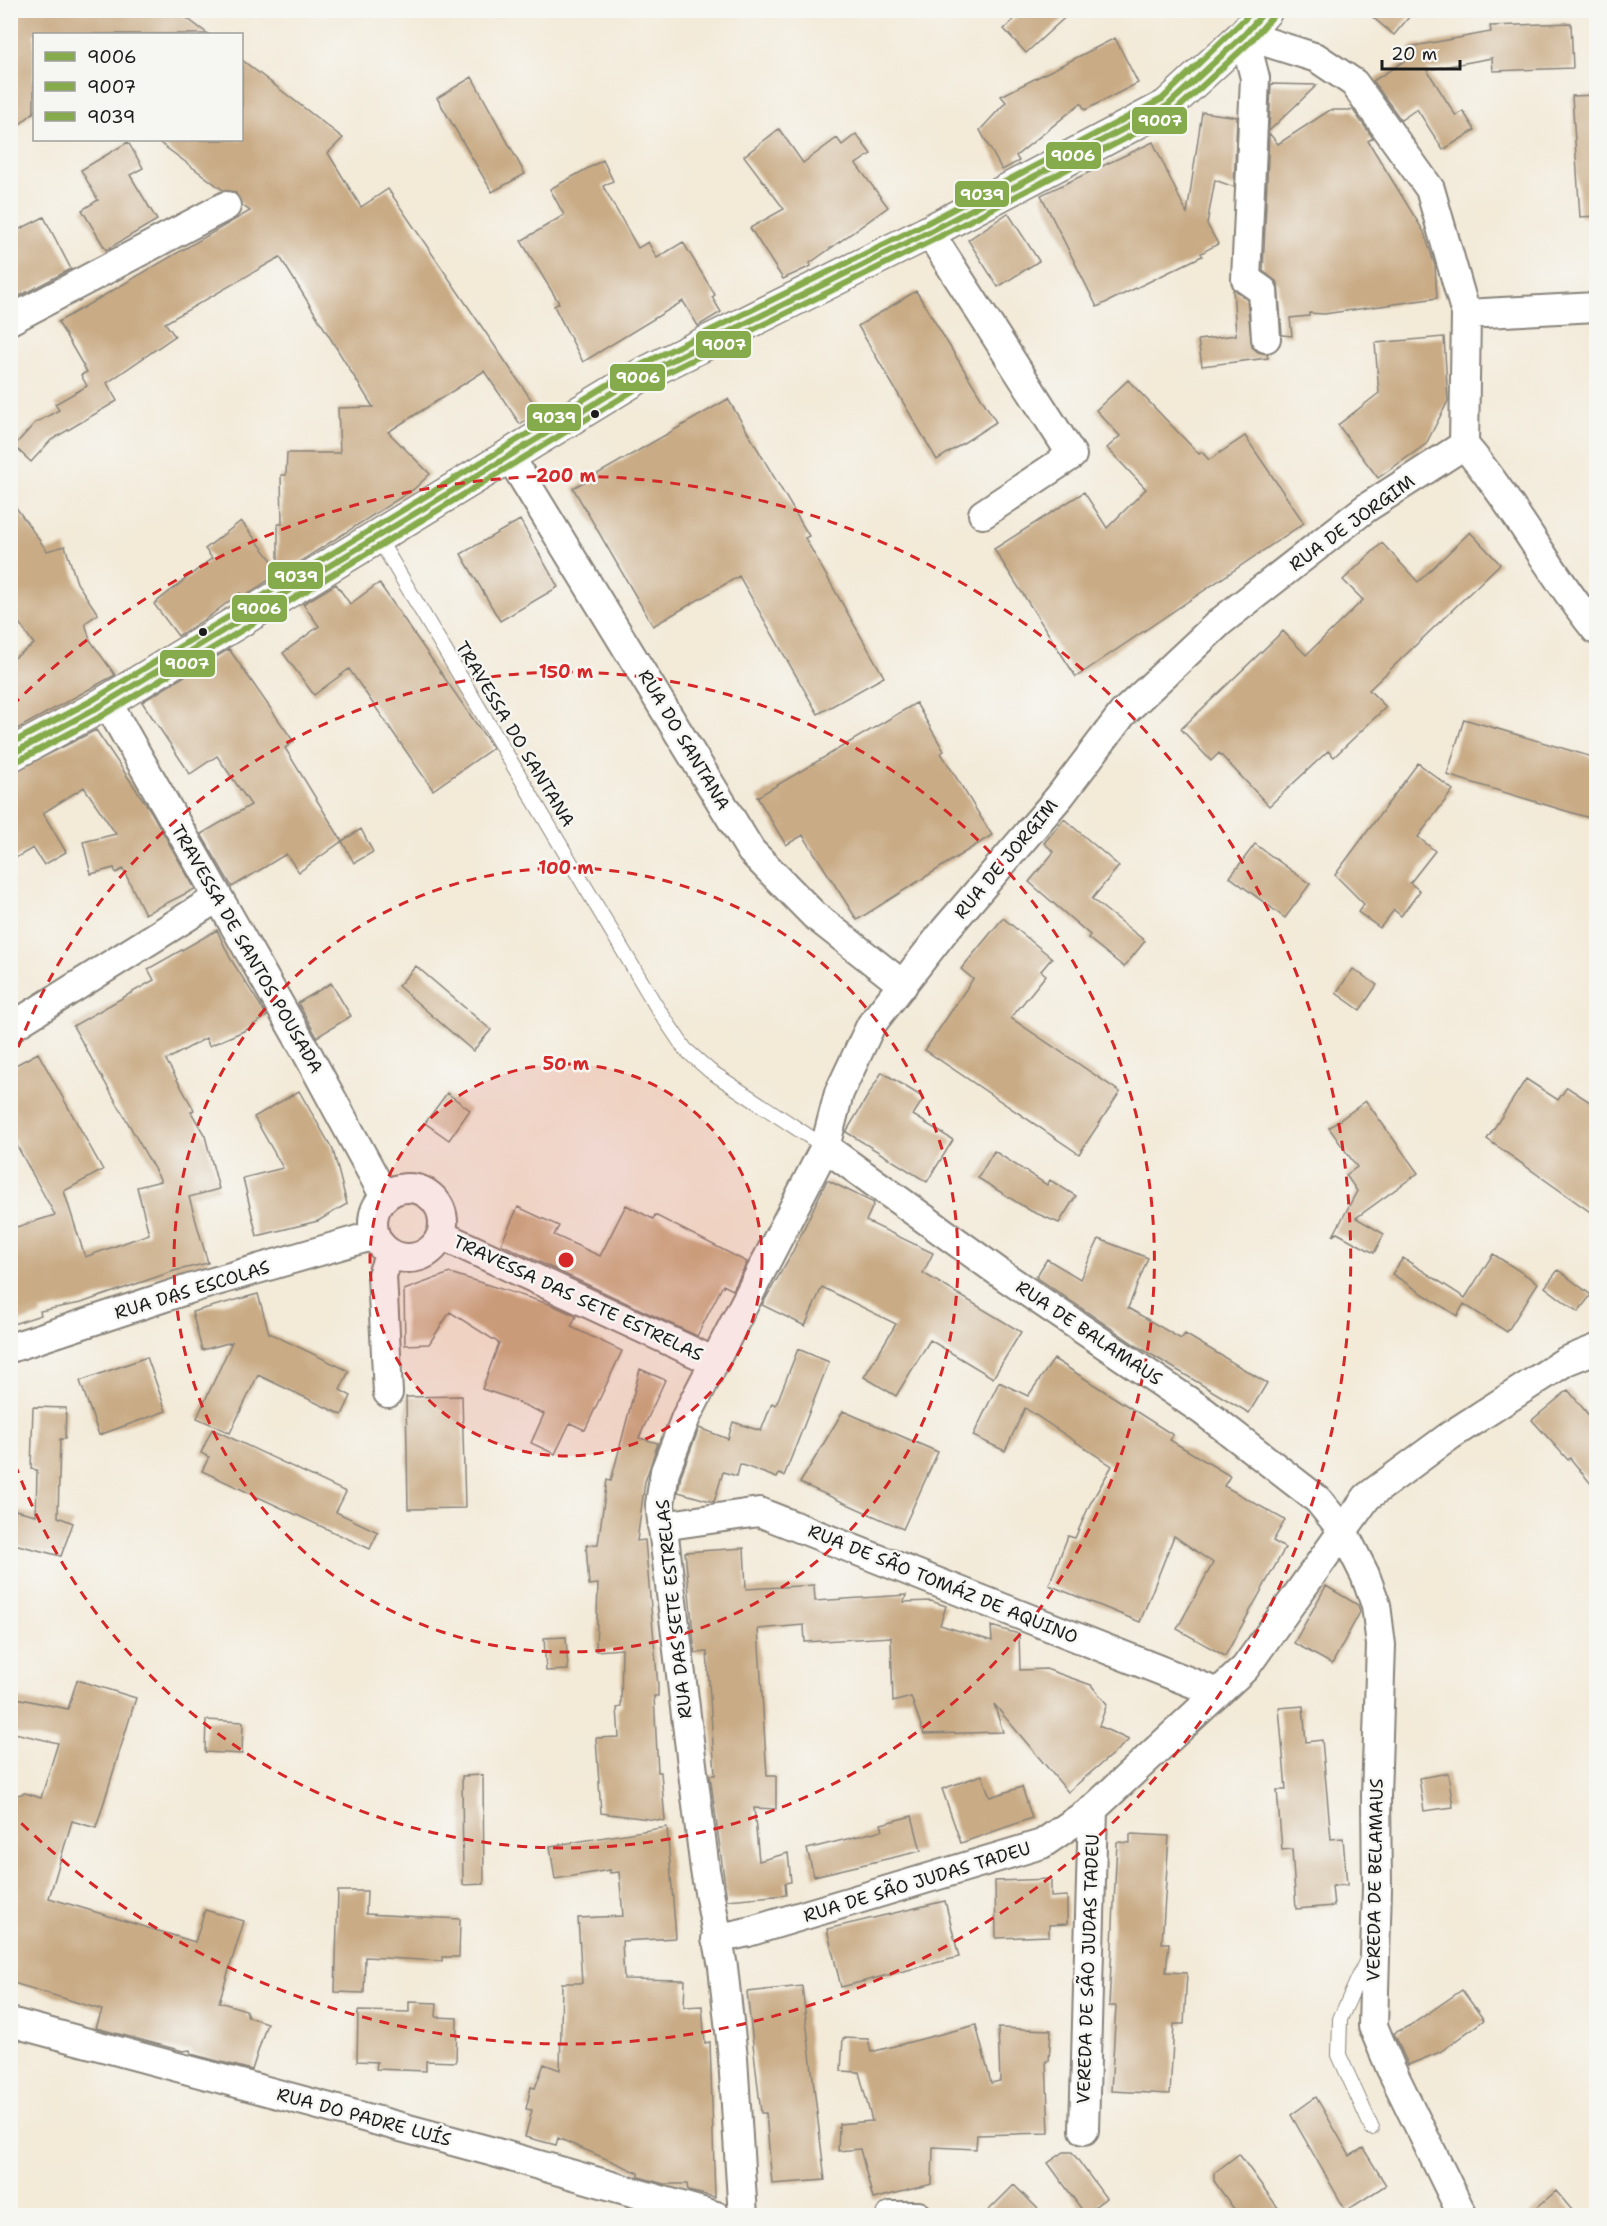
<svg xmlns="http://www.w3.org/2000/svg" width="1607" height="2226" viewBox="0 0 1607 2226" font-family="'Shantell Sans',sans-serif">
<style>
.building{fill:#c9ab85}
.lines{fill:none;stroke-linecap:round;stroke-linejoin:round}
.service-casing{stroke:#88837a;stroke-width:16}
.minor-casing{stroke:#88837a;stroke-width:32}
.tertiary-casing{stroke:#88837a;stroke-width:36}
.service{stroke:#fff;stroke-width:14}
.minor{stroke:#fff;stroke-width:28}
.tertiary{stroke:#fff;stroke-width:33}
.bus-1-casing{stroke:#f6f6f2;stroke-width:10}
.bus-2-casing{stroke:#f6f6f2;stroke-width:10}
.bus-3-casing{stroke:#f6f6f2;stroke-width:10}
.bus-1{stroke:#85ab4c;stroke-width:6}
.bus-2{stroke:#85ab4c;stroke-width:6}
.bus-3{stroke:#85ab4c;stroke-width:6}
.ring{fill:none;stroke:#d62828;stroke-width:3;stroke-dasharray:10 8}
.bus-dot{fill:#1c1c1c;stroke:#f6f6f2;stroke-width:2}
.labels{text-anchor:middle;stroke-width:5;stroke-linejoin:round;paint-order:stroke}
.street-label{font-size:18px;fill:#1c1c1c;stroke:#f6f6f2}
.centre{fill:#d62828;stroke:#f6f6f2;stroke-width:3}
.ring-label{font-size:18px;text-anchor:middle;font-weight:bold;fill:#d62828;stroke:#f6f6f2;stroke-width:5;stroke-linejoin:round;paint-order:stroke}
.line-badge{stroke:#f6f6f2;stroke-width:2}
.badge-label{font-size:16px;text-anchor:middle;font-weight:bold;fill:#fff}
</style>
<rect width="100%" height="100%" fill="#f6f6f2"/>
<filter id="ink" filterUnits="userSpaceOnUse"><feTurbulence type="fractalNoise" baseFrequency=".0167" numOctaves="2"/><feDisplacementMap in="SourceGraphic" scale="12" xChannelSelector="R" yChannelSelector="G"/><feConvolveMatrix kernelMatrix="1 2 1 2 8 2 1 2 1" color-interpolation-filters="sRGB"/></filter>
<filter id="wash" filterUnits="userSpaceOnUse"><feTurbulence type="fractalNoise" baseFrequency=".008" numOctaves="4" result="noise"/><feDisplacementMap in="SourceGraphic" scale="24" xChannelSelector="R" yChannelSelector="G"/><feGaussianBlur stdDeviation="1.35" result="paint"/><feColorMatrix in="noise" values="0 0 0 0 0 0 0 0 0 0 0 0 0 0 0 0 0 1.4 0 .05"/><feComposite in="paint" operator="in"/></filter>
<g filter="url(#wash)">
<rect width="100%" height="100%" fill="#f3ead8"/>
<g id="blocks">
<path class="building" d="M10 10H176L208 34H34V112L10 133Z
M1024 10H1073L1026 53 1004 29Z
M1364 10H1415L1394 35Z
M1571 23 1573 68 1493 71 1492 58 1427 70 1456 116 1463 111 1475 130 1443 150 1417 109 1401 120 1373 81 1417 53 1409 47 1491 32 1490 26Z
M1115 38 1138 83 1085 110 1081 103 1016 156 1019 161 1002 170 980 130 1006 102 1001 96Z
M242 60 343 138 328 153 361 207 388 189 539 411 520 424 484 371 388 432 430 474 414 489 282 573 278 567V524H282L281 475H286L287 453H340L338 408 373 407 280 257 165 323 175 336 107 383 117 401 51 440 31 462 14 446 35 423 59 410 55 404 87 386 81 375 87 372 58 322 250 211 242 205 235 192 223 190 156 140H242Z
M472 77 525 174 492 192 437 98Z
M1271 84 1317 85 1269 131Z
M1596 95V216L1580 217 1572 96Z
M1330 110H1353L1373 138 1368 141 1424 232 1435 266 1437 298 1324 314 1309 313V316L1290 318 1292 336 1282 335 1278 283 1263 271 1269 133 1278 144Z
M1202 112 1237 117 1234 187 1215 180 1207 224 1218 244 1201 253 1202 256 1097 307 1041 195 1153 142 1187 214Z
M779 129 803 163 837 138 842 145 856 134 871 154 856 164 888 207 810 263 811 266 783 279 750 228 784 209 744 156Z
M128 142 143 168 130 175 157 220 106 250 82 210 98 200 81 170Z
M603 160 613 181 603 186 638 248 648 242 657 258 683 242 715 295 712 297 721 312 698 326 683 301 583 362 554 306 559 303 521 241 564 215 550 189Z
M1008 213 1039 261 998 287 968 240Z
M44 217 71 269 10 301V234Z
M1233 288 1247 300 1252 347 1258 352 1267 354 1268 358 1202 366 1198 340 1236 335Z
M916 291 996 422 937 460 858 326Z
M1444 337 1448 401 1426 444 1378 478 1338 425 1379 393 1375 343Z
M1128 380 1199 454 1202 452 1209 460 1245 436 1304 523 1076 677 994 549 1084 492 1107 528 1146 489 1107 448 1120 436 1096 410Z
M728 399 809 536 805 538 884 677 818 714 739 576 653 626 573 488Z
M10 499 47 551 65 546 77 583 98 614 85 623 90 640 115 675 10 733V661L34 644 10 610Z
M520 520 558 587 500 621 461 554Z
M241 521 281 572 243 597 240 593 207 618 178 636 154 604 212 558 205 549Z
M1470 532 1500 564 1369 690 1386 707 1334 757 1328 751 1269 806 1219 753 1211 761 1181 729 1283 631 1306 655 1363 600 1343 580 1382 543 1418 582Z
M379 583 493 748 433 790 349 669 314 695 283 653 319 626 303 604 336 584 350 604Z
M229 649 294 742 285 748 342 841 299 872 286 854 232 887 201 834 251 805 217 756 190 774 142 702Z
M916 703 944 751 941 753 992 835 857 920 803 835 786 845 757 797Z
M1464 719 1596 758V820L1447 775Z
M96 730 150 810 195 889 145 914 123 869 116 873 114 868 91 874 83 842 116 834 84 787 43 813 66 852 44 865 33 848 10 861V774Z
M1418 763 1453 790 1418 837 1435 851 1410 883 1420 891 1401 916 1394 910 1380 928 1358 912 1364 904 1335 875Z
M1064 819 1119 866 1092 899 1145 941 1124 967 1088 938 1090 935 1029 882 1054 852 1044 843Z
M361 829 373 852 354 863 342 841Z
M1255 844 1310 884 1285 918 1230 877Z
M1003 918 1052 958 1041 971 1046 975 1011 1018 1120 1092 1079 1154 925 1050 973 979 961 969Z
M217 930 230 958 267 1016 246 1030 209 1046 206 1038 166 1060 194 1110 191 1112 205 1136 219 1189 189 1197 208 1263 174 1271 81 1303 40 1311 41 1315 10 1325V1229L55 1215 10 1133V1068L38 1053 103 1170 64 1191 85 1257 149 1234 137 1187 161 1181 73 1026 154 980 148 969Z
M416 966 491 1030 473 1051 398 986Z
M1353 969 1377 985 1360 1010 1336 993Z
M331 983 351 1016 317 1037 298 1003Z
M882 1072 924 1098 913 1115 953 1140 927 1182 846 1132Z
M1526 1079 1558 1100 1567 1087 1596 1106V1216L1487 1139Z
M299 1091 333 1150 347 1204 318 1221 257 1236 243 1178 283 1168 254 1117Z
M447 1093 470 1110 449 1140 425 1123Z
M1366 1101 1418 1173 1356 1218 1384 1234 1374 1253 1337 1233 1333 1236 1357 1191 1346 1175 1357 1167 1329 1128Z
M994 1151 1047 1185 1050 1180 1076 1196 1059 1223 1031 1211 978 1178Z
M827 1180 874 1203 866 1221 933 1253 923 1273 1021 1332 993 1378 930 1340 896 1396 864 1377 896 1324 822 1287 805 1326 762 1305 792 1253Z
M626 1205 653 1219 655 1215 747 1262 733 1290 723 1285 697 1336 501 1244 518 1207 559 1226 554 1235 600 1256Z
M1099 1239 1148 1258 1128 1308 1181 1339 1185 1334 1267 1383 1249 1413 1137 1346 1036 1277 1047 1259 1080 1279Z
M1493 1254 1538 1283 1507 1332 1464 1304 1457 1316 1392 1274 1403 1258 1465 1298Z
M1558 1270 1591 1295 1578 1312 1545 1287Z
M450 1273 552 1305 576 1316 571 1327 622 1351 585 1430 570 1423 555 1454 531 1443 544 1414 506 1397 482 1389 499 1343 450 1312 429 1344 405 1345 404 1290Z
M258 1294 269 1333 349 1371 340 1390 351 1396 342 1415 258 1375 230 1433 197 1418 232 1342 202 1350 192 1312Z
M798 1349 829 1362 784 1476 779 1474 777 1478 740 1464 737 1476 723 1472 714 1502 678 1492 681 1475 699 1428 728 1439 733 1422 761 1431 772 1403 776 1405Z
M147 1357 166 1411 99 1435 80 1381Z
M1054 1359 1173 1435 1170 1440 1230 1476 1224 1486 1285 1520 1273 1541 1285 1548 1225 1656 1177 1629 1213 1563 1174 1536 1140 1622 1049 1585 1068 1536 1075 1538 1090 1504 1112 1466 1025 1408 1005 1451 973 1436 999 1382 1028 1396Z
M640 1369 665 1380 639 1438 658 1443 645 1482 637 1541 645 1540 658 1686V1696H654L658 1772H661L665 1821 601 1813 596 1738 619 1737 617 1708 621 1707 622 1649 596 1651 598 1584 589 1585 586 1545 598 1544 607 1480 611 1481Z
M1568 1390 1596 1424V1490L1570 1458 1568 1460 1532 1420Z
M462 1396 465 1508 408 1509 406 1397Z
M33 1407 66 1408 65 1439H60L58 1517 73 1523 61 1556 10 1543 15 1510 36 1515 37 1470 31 1469Z
M843 1411 938 1452 903 1529 800 1483Z
M212 1429 346 1492 336 1512 378 1532 370 1549 202 1471 209 1457 201 1453Z
M744 1548 746 1589 814 1585 815 1601 906 1595 904 1602 931 1601 946 1606 940 1625 992 1641 991 1626 1019 1634 1020 1670 1046 1669 1091 1685 1107 1704 1099 1726 1129 1740 1068 1792 994 1704 1003 1732 924 1734 911 1697 893 1702 891 1637 805 1642 804 1625 758 1629 767 1776H776V1809L754 1808 759 1861 788 1853 791 1882 785 1883 786 1895 727 1900 710 1775H715L707 1652 695 1653 685 1552Z
M1326 1586 1358 1605 1360 1612 1332 1664 1294 1643Z
M566 1637 568 1670 546 1671 544 1638Z
M77 1680 136 1698 96 1828 72 1821 49 1898 195 1942 205 1910 244 1921 219 2002 246 2010 248 2017 267 2023 252 2070 191 2054 190 2050 183 2051 96 2028 102 2010 10 1982V1797L25 1793 41 1798 58 1743 10 1732V1720L16 1698 68 1709Z
M1303 1706 1306 1742 1322 1740 1331 1839 1343 1838 1347 1885 1332 1886 1334 1906 1296 1909 1292 1849 1282 1850 1277 1790H1286L1279 1708Z
M206 1720 243 1722 242 1754 205 1752Z
M1448 1773 1453 1807 1424 1811 1419 1778Z
M483 1775 484 1884 463 1885 462 1776Z
M982 1775 990 1797 1022 1787 1032 1818 961 1843 942 1789Z
M912 1816 921 1851 814 1876 807 1849 883 1830 881 1824Z
M667 1827 676 1938 622 1941 624 1979 685 1980 684 2007 702 2006 705 2043 710 2042 715 2197 688 2191 687 2184H664L639 2177V2173L558 2138 556 2145 525 2137 532 2110 526 2109 531 2087 535 2088 544 2064 560 2070 562 1983H582L578 1918 623 1916 619 1872 610 1873V1870L555 1879 550 1846Z
M1130 1834 1169 1836 1162 1943H1169L1166 1972 1187 1973 1184 2024H1174L1170 2094 1111 2091 1116 2006H1109L1117 1842 1130 1843Z
M1051 1879V1897L1067 1896V1924L1049 1925V1936L996 1938 995 1881Z
M338 1891H367L366 1914 460 1919 459 1957H442V1961L365 1957 364 1993 335 1992Z
M945 1901 959 1957 841 1987 827 1929Z
M802 1986 825 2180 772 2184 766 2113H761L747 1992Z
M1462 1990 1484 2020 1440 2052 1408 2065 1394 2033 1411 2025Z
M409 2002 437 2003 436 2017 457 2018 456 2062 426 2061V2071L376 2069 377 2062 357 2061 358 2011 409 2012Z
M976 2025 991 2083 1000 2081 998 2028 1051 2030 1049 2061H1046L1049 2133 977 2135 976 2149 933 2147 932 2184 873 2199 860 2149 838 2151 839 2124 872 2121 859 2072 841 2071 843 2038 868 2039 871 2052Z
M1316 2097 1350 2156 1363 2148 1386 2185 1346 2211 1291 2115Z
M1064 2152H1072L1106 2198 1085 2214 1048 2163Z
M1239 2154 1284 2216H1239L1214 2181V2173Z
M1014 2185 1045 2216H983Z
M1556 2191 1577 2216H1527Z"/>
</g>
</g>
<g filter="url(#ink)">
<use href="#blocks" fill-opacity="0" stroke="#88837a" stroke-width="1.5"/>
<g class="lines">
<defs>
<path id="service" d="M377 536 656 1006 685 1049 710 1071 825 1147
M1368 1957 1340 2019 1339 2055 1372 2128"/>
<path id="minor" d="M1244 35 1255 78 1246 279 1263 291 1266 338
M929 232 1072 455 983 514
M1466 314 1596 307
M10 320 226 206
M1464 445C1514 503 1548 571 1596 630
M510 457 751 851 814 915 903 985
M107 702 307 1053 385 1197
M10 1028 217 898
M825 1147 1004 1276 1203 1411 1318 1500 1343 1531 1365 1575 1376 1605 1381 1645 1376 1796 1377 1887 1373 2026 1391 2069 1463 2216
M373 1223a35 35 0 1 1 70 0a35 35 0 1 1-70 0Z
M441 1235 715 1362
M10 1348 189 1289 375 1235
M388 1393 382 1275 390 1253
M662 1526 759 1512 1218 1693
M716 1939 748 1932 1042 1844 1093 1809 1245 1668 1367 1497 1451 1435 1566 1361 1596 1349
M10 2022 490 2151 716 2216
M1084 2130 1093 1809
M743 2216 733 2058 723 1967 705 1870 660 1504 665 1471 686 1417 825 1147 839 1093 871 1025 945 930 1060 796 1123 713 1220 622 1366 508 1464 445 1466 314 1430 189 1354 83 1317 58 1244 35
M891 2216H918"/>
<path id="tertiary" d="M10 755 95 709 640 376 929 232 1167 106 1244 35 1266 10"/>
</defs>
<use href="#service" class="service-casing"/>
<use href="#minor" class="minor-casing"/>
<use href="#tertiary" class="tertiary-casing"/>
<use href="#service" class="service"/>
<use href="#minor" class="minor"/>
<use href="#tertiary" class="tertiary"/>
<defs>
<path id="bus-1" d="M10 755 95 709 640 376 929 232 1167 106 1244 35 1266 10"/>
<path id="bus-2" d="M14 763 100 717 644 384 933 240 1172 114 1250 42 1273 16"/>
<path id="bus-3" d="M10 744 91 701 635 368 925 224 1162 99 1254 10"/>
</defs>
<use href="#bus-1" class="bus-1-casing"/>
<use href="#bus-2" class="bus-2-casing"/>
<use href="#bus-3" class="bus-3-casing"/>
<use href="#bus-1" class="bus-1"/>
<use href="#bus-2" class="bus-2"/>
<use href="#bus-3" class="bus-3"/>
</g>
</g>
<circle cx="566" cy="1260" r="196" fill="#d62828" fill-opacity=".12"/>
<g class="ring">
<circle cx="566" cy="1260" r="196"/>
<circle cx="566" cy="1260" r="392"/>
<path d="M12 1064A588 588 0 1 1 12 1456"/>
<path d="M12 706A784 784 0 1 1 12 1814"/>
</g>
<g class="bus-dot">
<circle cx="595" cy="414" r="5"/>
<circle cx="203" cy="632" r="5"/>
</g>
<g class="labels">
<g class="street-label">
<text transform="translate(1352 523) rotate(-36)" y="6">RUA DE JORGIM</text>
<text transform="translate(515 734) rotate(59)" y="6">TRAVESSA DO SANTANA</text>
<text transform="translate(684 740) rotate(59)" y="6">RUA DO SANTANA</text>
<text transform="translate(1006 859) rotate(-50)" y="6">RUA DE JORGIM</text>
<text transform="translate(247 949) rotate(60)" y="6">TRAVESSA DE SANTOS POUSADA</text>
<text transform="translate(192 1290) rotate(-17)" y="6">RUA DAS ESCOLAS</text>
<text transform="translate(578 1298) rotate(25)" y="6">TRAVESSA DAS SETE ESTRELAS</text>
<text transform="translate(1089 1333) rotate(34)" y="6">RUA DE BALAMAUS</text>
<text transform="translate(943 1584) rotate(22)" y="6">RUA DE SÃO TOMÁZ DE AQUINO</text>
<text transform="translate(674 1609) rotate(-96)" y="6">RUA DAS SETE ESTRELAS</text>
<text transform="translate(1375 1880) rotate(-89)" y="6">VEREDA DE BELAMAUS</text>
<text transform="translate(917 1882) rotate(-17)" y="6">RUA DE SÃO JUDAS TADEU</text>
<text transform="translate(1088 1969) rotate(-88)" y="6">VEREDA DE SÃO JUDAS TADEU</text>
<text transform="translate(364 2117) rotate(15)" y="6">RUA DO PADRE LUÍS</text>
</g>
</g>
<circle cx="566" cy="1260" r="9" class="centre"/>
<g class="ring-label">
<text x="566" y="482">200 m</text>
<text x="566" y="678">150 m</text>
<text x="566" y="874">100 m</text>
<text x="566" y="1070">50 m</text>
</g>
<g class="line-badge">
<rect x="1131" y="106" width="57" height="29" rx="6" fill="#85ab4c"/>
<rect x="1045" y="141" width="57" height="29" rx="6" fill="#85ab4c"/>
<rect x="954" y="180" width="56" height="28" rx="6" fill="#85ab4c"/>
<rect x="695" y="330" width="57" height="29" rx="6" fill="#85ab4c"/>
<rect x="609" y="363" width="57" height="29" rx="6" fill="#85ab4c"/>
<rect x="526" y="403" width="56" height="29" rx="6" fill="#85ab4c"/>
<rect x="267" y="561" width="57" height="29" rx="6" fill="#85ab4c"/>
<rect x="231" y="594" width="57" height="29" rx="6" fill="#85ab4c"/>
<rect x="159" y="649" width="57" height="29" rx="6" fill="#85ab4c"/>
</g>
<g class="badge-label">
<text x="1160" y="126">9007</text>
<text x="1073" y="161">9006</text>
<text x="982" y="200">9039</text>
<text x="724" y="350">9007</text>
<text x="638" y="383">9006</text>
<text x="554" y="423">9039</text>
<text x="296" y="582">9039</text>
<text x="259" y="614">9006</text>
<text x="187" y="669">9007</text>
</g>
<rect width="1607" height="2226" fill="none" stroke="#f6f6f2" stroke-width="36"/>
<rect x="33" y="33" width="210" height="108" fill="#f6f6f2" stroke="#9f9f9c" stroke-width="1.5"/>
<rect x="45" y="52" width="30" height="9" fill="#85ab4c" stroke="#9f9f9c" stroke-width="1.5"/>
<text x="87" y="63" font-size="18" fill="#1c1c1c">9006</text>
<rect x="45" y="82" width="30" height="9" fill="#85ab4c" stroke="#9f9f9c" stroke-width="1.5"/>
<text x="87" y="93" font-size="18" fill="#1c1c1c">9007</text>
<rect x="45" y="112" width="30" height="9" fill="#85ab4c" stroke="#9f9f9c" stroke-width="1.5"/>
<text x="87" y="123" font-size="18" fill="#1c1c1c">9039</text>
<path d="M1382 60v9h78v-9" fill="none" stroke="#1c1c1c" stroke-width="3"/>
<text x="1391" y="60" font-size="18" fill="#1c1c1c" stroke="#f6f6f2" stroke-width="4.5" paint-order="stroke">20 m</text>
</svg>
